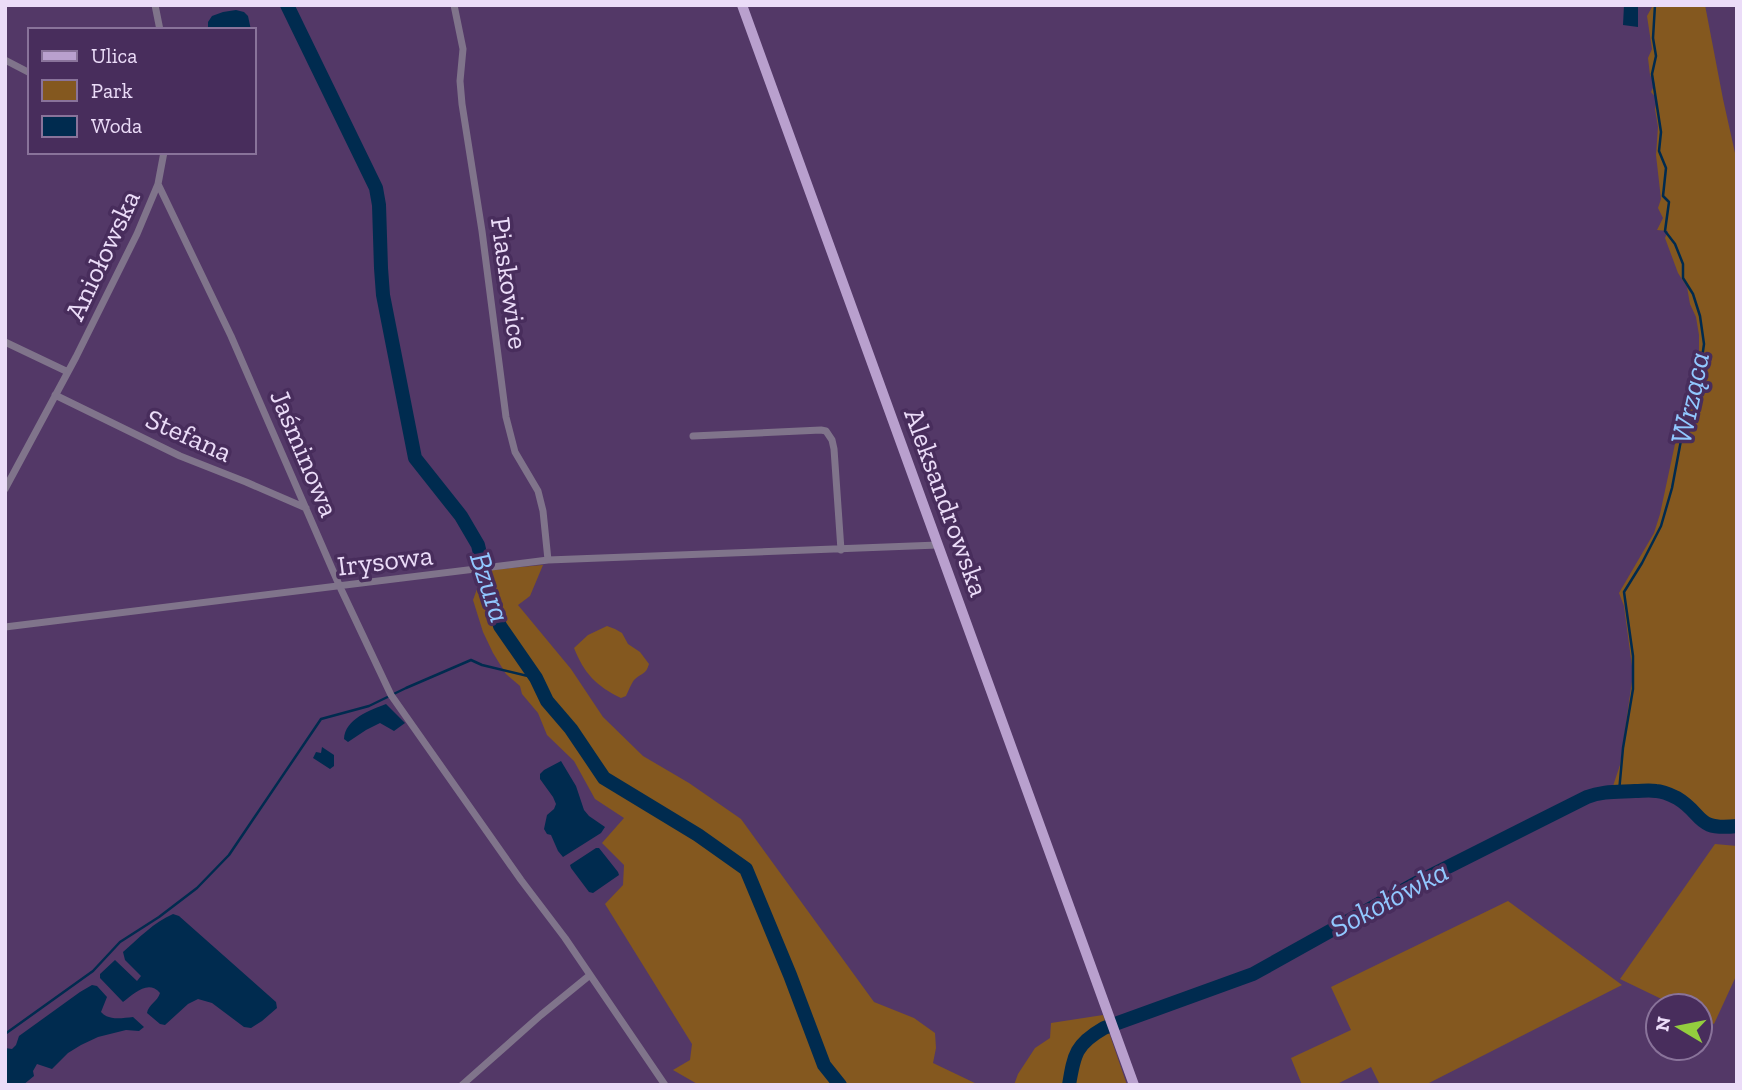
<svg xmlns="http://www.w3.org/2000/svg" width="1742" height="1090" viewBox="0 0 1742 1090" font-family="'Zilla Slab',serif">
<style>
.green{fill:#84581f}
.water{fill:#002b4f}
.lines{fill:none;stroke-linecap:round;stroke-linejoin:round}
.stream{stroke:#002b4f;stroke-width:2.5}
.river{stroke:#002b4f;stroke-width:14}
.minor{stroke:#80748b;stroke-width:7}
.major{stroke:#b9a0ce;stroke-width:10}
.labels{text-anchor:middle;stroke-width:7;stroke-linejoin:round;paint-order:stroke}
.street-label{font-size:28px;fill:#ebdcf8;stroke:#482d5c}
.water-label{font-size:30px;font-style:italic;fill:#91c8ff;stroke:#482d5c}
</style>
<rect width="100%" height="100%" fill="#533867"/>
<path class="green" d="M1651 5H1705L1723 99 1737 162V824H1721L1702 818 1695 820C1690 815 1686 808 1680 804 1662 792 1640 794 1620 796L1613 786 1620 765 1633 674 1624 606 1619 593 1654 533 1660 514 1681 416 1699 357V335L1696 317 1690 304 1687 287 1678 273 1665 238 1668 231 1657 230 1663 218 1658 208 1661 199 1656 155 1658 127 1655 109 1657 99 1651 92 1655 84 1650 75 1648 58 1652 49 1647 16 1652 7Z
M543 565 530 596 518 605 571 669 603 717 643 756 689 783 741 819 874 1002 914 1018 935 1033 936 1048 933 1063 979 1085H699L673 1070 690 1060 692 1044 605 904 623 885 624 865 602 843 624 818 595 799 574 761 547 735 538 713 522 694 520 686 506 674 493 653 483 632 473 600 481 578 491 570Z
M607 626 615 629 622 633 628 644 640 652 649 664C646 675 641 673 634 680 631 684 628 692 626 696L621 698C596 686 584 673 574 648L588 635Z
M1715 844 1737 846V974L1714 1024 1700 1017V1006H1676L1620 979Z
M1508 901 1622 985 1425 1085H1380L1371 1067 1335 1085H1302L1291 1058 1351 1030 1331 987Z
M1103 1015 1127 1085H1014L1018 1074 1035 1048 1050 1038 1051 1023Z"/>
<path class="water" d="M1624 5H1638V27L1623 25Z
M236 10 244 12 248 16 251 30H208V22L212 16 223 12Z
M386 704 405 723 394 731 380 723 366 730 348 742 344 739C345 719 370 710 386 704Z
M322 747 334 755V766L330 769 313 758 316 752 321 753Z
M561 761 576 786 584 810 589 816 605 827 601 833 563 857 558 851 551 835 547 834 544 829 547 815 554 809 556 804 553 797 540 779V774L544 770Z
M596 848H599L618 872 619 875 593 893 589 892 571 868 570 865Z
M173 914 179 916 276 1002 277 1008 262 1021 251 1028 244 1027 212 1003 198 999 188 1004 165 1025 160 1024 147 1013C148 1005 158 1001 160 993 148 979 134 994 123 1002L100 978V974L115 960 137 981 141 976 125 960 123 952C138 939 154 922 173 914Z
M92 985 97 986 107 997 101 1012C109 1021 122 1018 133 1017L144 1027 139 1031 126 1030 98 1037 81 1045 68 1053 52 1069 37 1064 33 1071 34 1076 23 1085H5V1048L12 1049 16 1045 19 1036 80 992Z"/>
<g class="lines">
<path class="stream" d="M1619 792 1623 748 1633 689V656L1624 592 1642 563 1661 526 1672 488 1685 419 1702 358 1704 344 1700 316 1693 294 1683 278V264L1675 244 1665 231 1669 202 1663 196 1666 168 1659 151 1661 132 1652 74 1656 56 1653 38 1655 5
M5 1034 93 971 120 942 159 917 197 888 229 855 321 719 369 706 406 688 471 660 482 665 536 678"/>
<path class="river" d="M287 5 376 188 379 205 381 268 383 295 415 458 461 516 478 545 488 588 500 626 536 678 547 701 571 729 604 778 698 835 746 869 790 975 824 1065 840 1085
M1069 1085C1074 1054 1076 1044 1104 1028L1253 974 1418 882 1587 797C1602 791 1618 792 1635 791 1642 791 1649 790 1656 791 1663 791 1671 795 1677 798 1704 814 1695 831 1737 826"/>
<path class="minor" d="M155 5 160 30
M454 5 463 49 460 81 462 104 482 231 506 417 515 452 538 491 543 511 548 560
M5 60 30 73
M158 184 231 336 340 587 391 695 521 880 565 938 665 1085
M5 342 68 372
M55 395 180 456 246 482 306 508
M693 436 821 430 826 431 832 440 834 449 841 550
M5 489 76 357 137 234 158 184 164 152
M5 627 548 560 938 545
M462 1085 541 1015 590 975"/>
<path class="major" d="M742 5 1134 1085"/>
</g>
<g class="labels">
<g class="street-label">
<text transform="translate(102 255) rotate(-65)" y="10">Aniołowska</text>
<text transform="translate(510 283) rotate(82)" y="10">Piaskowice</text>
<text transform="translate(189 435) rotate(24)" y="10">Stefana</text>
<text transform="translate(305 453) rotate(67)" y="10">Jaśminowa</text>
<text transform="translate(947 502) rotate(70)" y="10">Aleksandrowska</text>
<text transform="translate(385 560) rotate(-7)" y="10">Irysowa</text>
</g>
<g class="water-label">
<text transform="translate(1690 398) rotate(-78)" y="10">Wrząca</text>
<text transform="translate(490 587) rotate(72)" y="10">Bzura</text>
<text transform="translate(1389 899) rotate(-28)" y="10">Sokołówka</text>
</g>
</g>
<rect width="1742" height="1090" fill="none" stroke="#ebdcf8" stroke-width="14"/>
<rect x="28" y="28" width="228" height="126" fill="#482d5c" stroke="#89739a" stroke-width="2"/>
<rect x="42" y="51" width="35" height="10" fill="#b9a0ce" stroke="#89739a" stroke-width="2"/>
<text x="91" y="63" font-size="21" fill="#ebdcf8">Ulica</text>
<rect x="42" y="80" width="35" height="21" fill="#84581f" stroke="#89739a" stroke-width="2"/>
<text x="91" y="98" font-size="21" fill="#ebdcf8">Park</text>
<rect x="42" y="116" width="35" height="21" fill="#002b4f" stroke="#89739a" stroke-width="2"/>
<text x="91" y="133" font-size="21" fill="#ebdcf8">Woda</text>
<g transform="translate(1679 1027) rotate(280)"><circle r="33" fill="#482d5c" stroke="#89739a" stroke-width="2"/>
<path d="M0-5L12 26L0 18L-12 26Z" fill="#93cd3e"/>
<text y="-10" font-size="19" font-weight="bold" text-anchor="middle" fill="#ebdcf8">N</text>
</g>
</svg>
